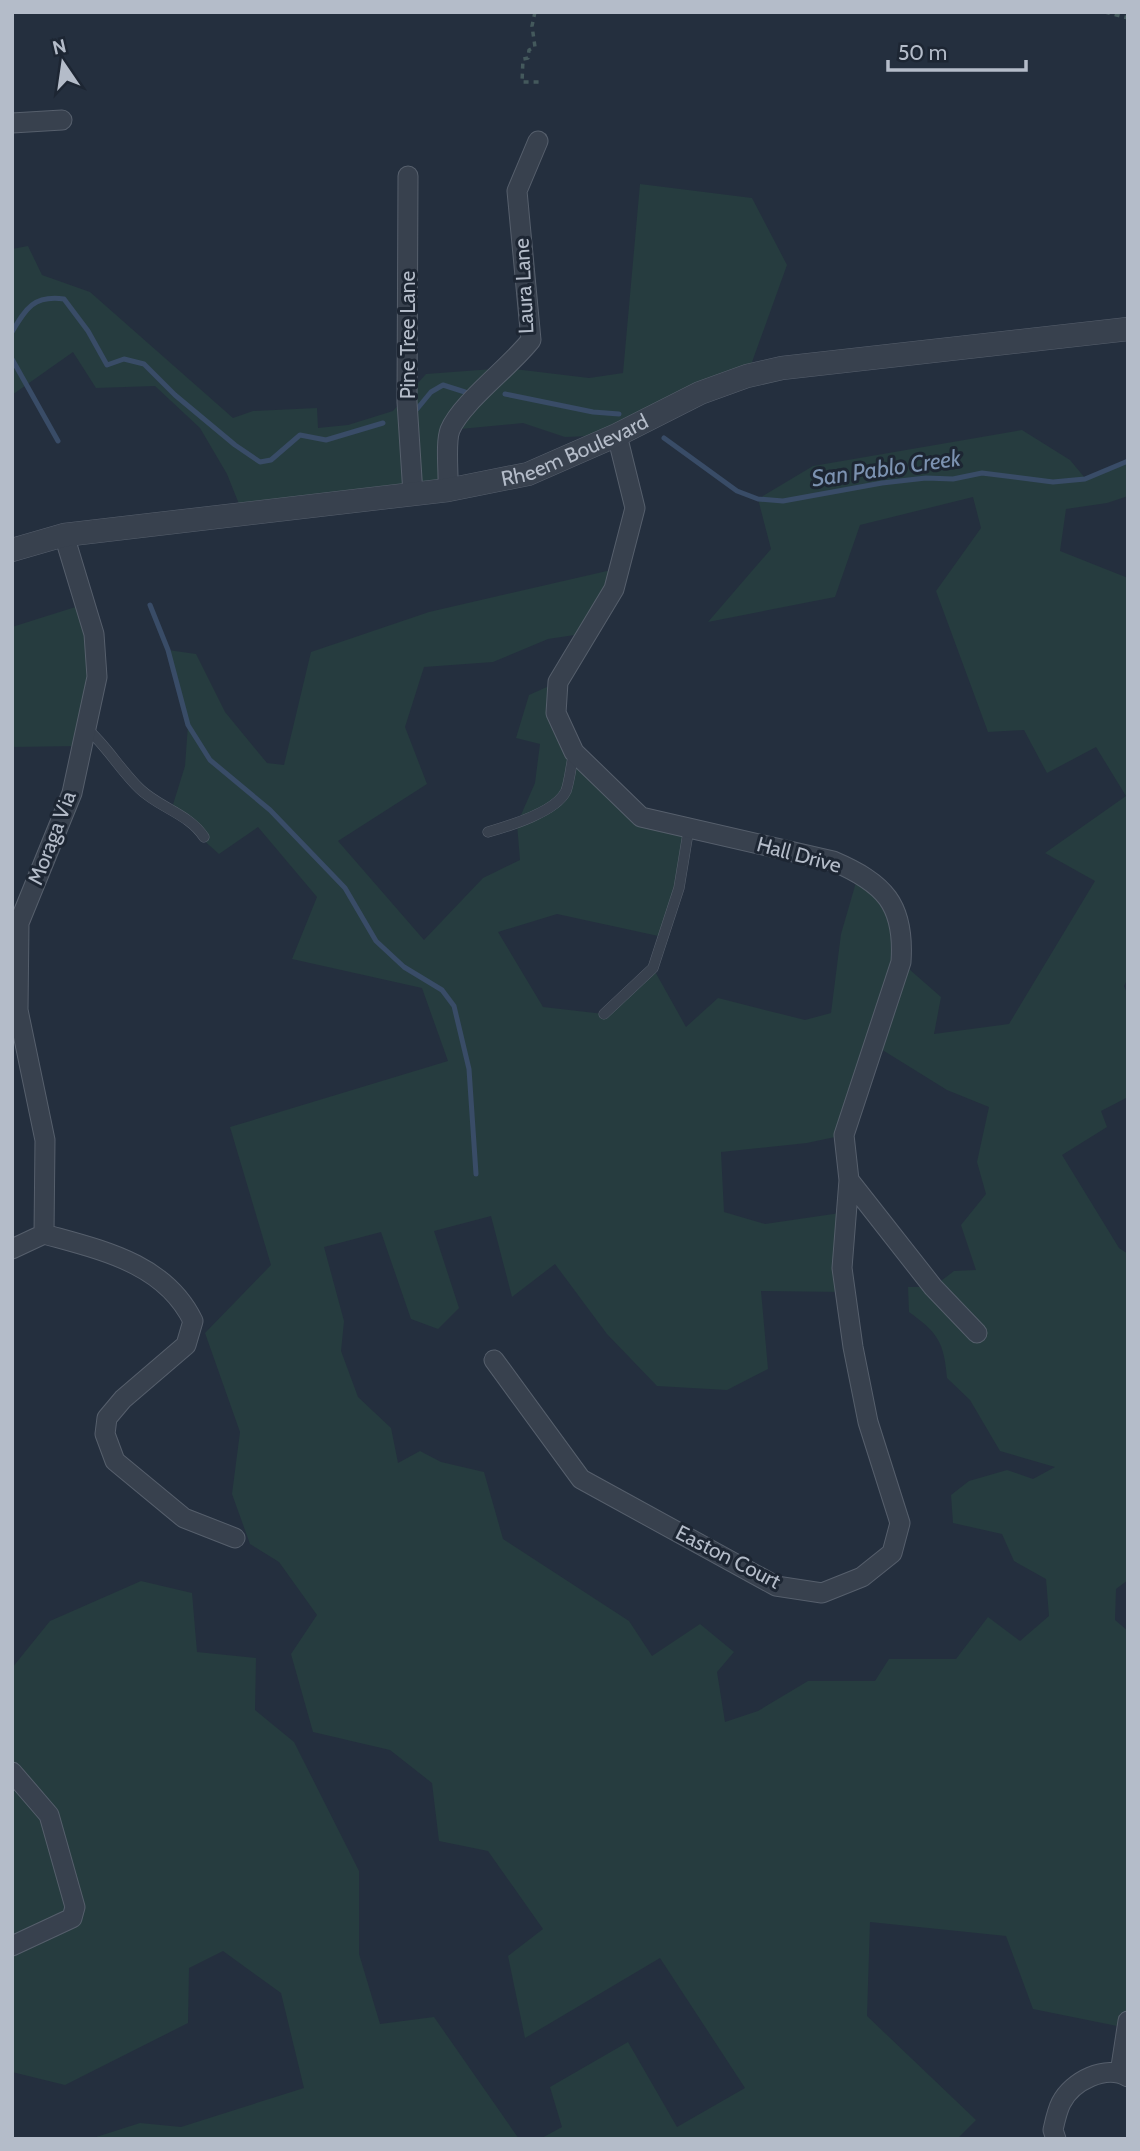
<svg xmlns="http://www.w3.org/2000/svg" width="1140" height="2151" viewBox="0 0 1140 2151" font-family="Cabin,sans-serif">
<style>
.green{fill:#263c3f;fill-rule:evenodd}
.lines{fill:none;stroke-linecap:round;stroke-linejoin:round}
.stream{stroke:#394c67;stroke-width:5}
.service-casing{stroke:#565f6c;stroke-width:11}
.minor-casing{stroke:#565f6c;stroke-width:21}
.tertiary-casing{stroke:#565f6c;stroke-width:24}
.path{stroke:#44595c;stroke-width:3.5;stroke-dasharray:5 5;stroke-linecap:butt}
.service{stroke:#38414e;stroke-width:10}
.minor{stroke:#38414e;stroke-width:19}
.tertiary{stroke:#38414e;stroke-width:23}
.labels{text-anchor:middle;stroke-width:6;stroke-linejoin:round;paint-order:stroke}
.street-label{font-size:21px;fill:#b4bcc9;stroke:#1d2633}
.water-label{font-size:23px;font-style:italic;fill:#7c92b1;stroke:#1d2633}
</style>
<rect width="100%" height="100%" fill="#242f3e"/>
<path class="green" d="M640 184 752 198 787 265 747 376 617 435 565 437 523 423 450 430 448 490 243 514 227 474 200 428 155 386 96 388 73 352 12 395V249L28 246 42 275 90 292 233 418 253 411 317 408 318 428 348 425 393 411 426 374 506 368 589 378 623 373Z
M1022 430 1070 460 1085 478 1128 459V496L1107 503 1066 509 1060 551 1128 578V978L1124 986 1128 995V1097L1101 1111 1107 1127 1062 1155 1119 1248 1128 1254V1580L1116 1589 1115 1620 1128 1631 1127 2028 1033 2009 1006 1936 870 1922 867 2016 976 2120 957 2139H540L562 2127 550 2087 628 2042 677 2127 745 2088 660 1958 525 2038 508 1956 543 1929 488 1851 439 1841 432 1783 390 1750 313 1732 291 1654 317 1615 279 1562 250 1544 232 1494 240 1432 205 1333 271 1265 230 1127 448 1061 422 988 292 959 317 897 258 827 219 854 171 811 185 766 188 725 168 650 196 654 225 712 267 763 284 765 311 652 429 612 620 568 588 633 548 639 493 662 424 667 405 727 427 784 338 841 424 940 483 878 520 860 517 824 535 783 540 744 516 738 529 695 558 682 574 752 641 817 689 827 663 937 557 914 498 932 543 1007 604 1014 653 968 686 1027 718 998 805 1020 831 1013 841 934 859 872 880 886 901 962 941 997 934 1034 1009 1024 1095 881 1045 853 1126 796 1096 747 1047 773 1024 730 988 732 936 591 981 528 973 497 860 525 835 597 708 622 771 549 758 499 813 466ZM876 1046 947 1090 989 1107 977 1162 986 1194 961 1225 976 1270 954 1271 933 1287H908L909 1312C938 1333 944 1342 947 1378L970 1400 1000 1451 1055 1467 1033 1479 1007 1470 969 1481 951 1495 953 1523 1002 1534 1014 1561 1046 1579 1049 1616 1020 1641 988 1617 956 1659H889L875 1681H808L758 1711 725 1722 717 1672 734 1652 700 1624 652 1656 629 1621 503 1539 484 1472 441 1462 420 1451 398 1463 391 1428 358 1397 341 1351 344 1321 324 1247 381 1232 411 1319 438 1329 459 1308 434 1231 491 1216 512 1297 555 1264 607 1334 657 1386 727 1390 768 1369 761 1291 845 1292 847 1212 765 1224 724 1212 721 1152 807 1143 844 1135Z
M85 604 94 634 82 746 12 747V627Z
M141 1581 192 1593 197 1652 256 1658 255 1710 294 1742 359 1871V1954L380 2024 434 2017 519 2139H90L140 2123 181 2127 304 2088 281 1993 223 1951 189 1968 188 2023 65 2085 12 2072V1668L50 1621Z"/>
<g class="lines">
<path class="stream" d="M12 332C26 308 34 295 64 299L88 331 107 365 124 359 144 364 175 395 235 445 260 462 271 460 300 435 326 440 383 423
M12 359 58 441
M505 394 593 412 619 414
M417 409 431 392 443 385 465 392
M664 438 737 491 758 499 783 501 882 483 926 478 953 479 982 473 1053 482 1085 479 1128 461
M150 605 168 650 188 725 210 760 270 810 345 888 376 941 404 967 442 990 454 1006 469 1069 476 1174"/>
<defs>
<path id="service" d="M86 728C107 746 120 770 140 789 160 808 189 814 204 837
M488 832C509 826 556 812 566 791 570 780 571 764 574 753
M604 1014 653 968 679 888 689 827"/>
<path id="minor" d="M12 123 62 120
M408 176 407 402 413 494
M448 490C449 475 445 443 450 430 461 403 511 366 531 340L517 191 538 141
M849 1180 933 1287 977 1333
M44 1234C101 1250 165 1263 193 1321L186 1345 123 1399 107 1418 105 1434 115 1461 184 1518 235 1538
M12 1249 44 1234 45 1140 18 1010 19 923 72 793 97 677 94 634 64 535
M494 1360 581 1479 776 1586 822 1593 862 1577 892 1553 900 1523 868 1422 853 1347 842 1268 849 1180 844 1135 901 962C905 904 884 883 833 861L641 817 574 752 556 713 558 682 614 589 635 508 617 435
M12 1772 49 1815 75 1907 72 1918 12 1946
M1120 2073 1128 2021
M1056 2139 1053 2130C1055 2121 1057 2111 1061 2103 1072 2081 1106 2064 1128 2077"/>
<g id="tertiary">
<path id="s1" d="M12 550 64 535 448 490 528 474 617 435 700 393 747 376 782 368 1128 329"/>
</g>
</defs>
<use href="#service" class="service-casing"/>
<use href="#minor" class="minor-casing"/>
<use href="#tertiary" class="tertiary-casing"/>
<path class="path" d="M535 12 532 26 535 47 529 50 528 58 523 59 522 82H541
M1105 12 1128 18"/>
<use href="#service" class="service"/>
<use href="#minor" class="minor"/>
<use href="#tertiary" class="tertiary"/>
</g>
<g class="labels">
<g class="street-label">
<text transform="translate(524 286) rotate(-93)" y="7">Laura Lane</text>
<text transform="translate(408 335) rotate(-90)" y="7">Pine Tree Lane</text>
<text dy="7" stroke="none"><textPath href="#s1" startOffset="574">Rheem Boulevard</textPath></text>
<text transform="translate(52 838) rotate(-69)" y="7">Moraga Via</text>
<text transform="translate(799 855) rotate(15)" y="7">Hall Drive</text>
<text transform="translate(728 1557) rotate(27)" y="7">Easton Court</text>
</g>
<g class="water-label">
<text transform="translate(886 468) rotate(-8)" y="8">San Pablo Creek</text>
</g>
</g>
<rect width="1140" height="2151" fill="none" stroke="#b4bcc9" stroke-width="28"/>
<g transform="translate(63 63) rotate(347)" stroke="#1d2633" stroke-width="5" paint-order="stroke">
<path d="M0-5L12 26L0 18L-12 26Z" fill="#b4bcc9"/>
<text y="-10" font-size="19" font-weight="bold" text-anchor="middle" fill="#b4bcc9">N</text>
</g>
<path d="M888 60v10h138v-10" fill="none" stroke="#b4bcc9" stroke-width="3.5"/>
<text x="898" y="60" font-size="21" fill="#b4bcc9" stroke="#1d2633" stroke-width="5" paint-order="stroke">50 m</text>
</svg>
